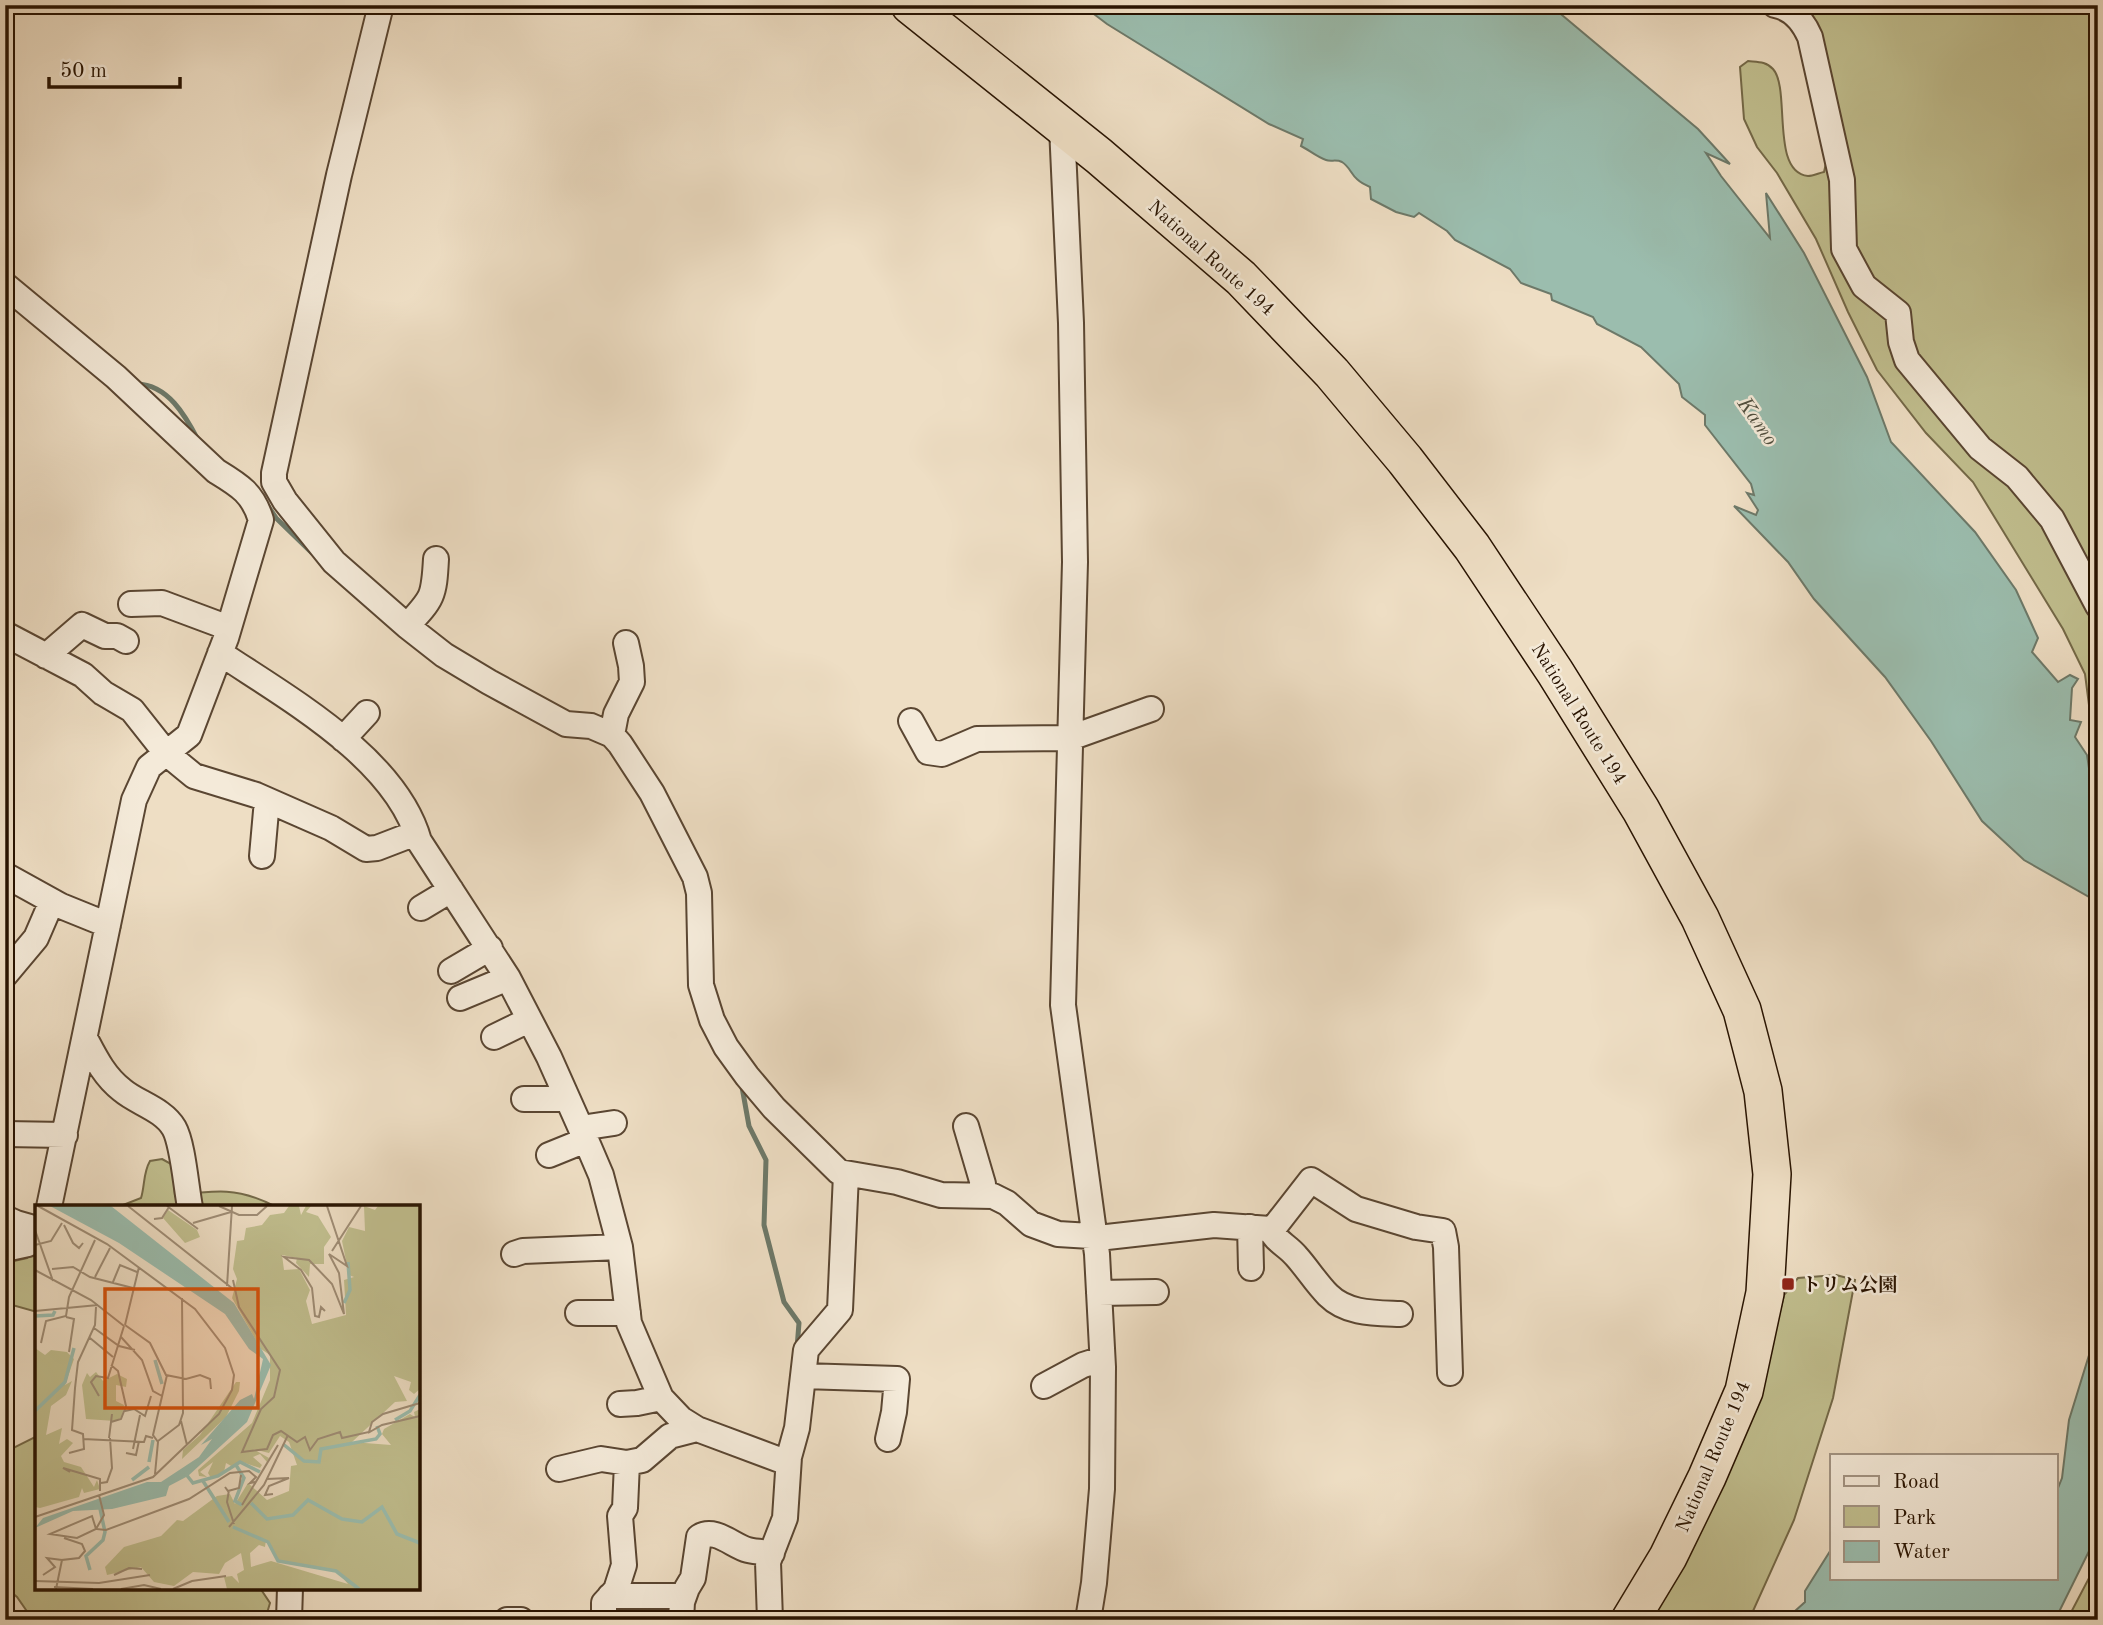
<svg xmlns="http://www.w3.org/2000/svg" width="2103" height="1625" viewBox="0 0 2103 1625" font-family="'Old Standard TT','Noto Serif JP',serif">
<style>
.green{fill:#c1bf8f;stroke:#746948;stroke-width:2}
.water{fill:#9bbdae;stroke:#6d7969;stroke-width:2}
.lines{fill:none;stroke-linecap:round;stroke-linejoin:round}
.stream{stroke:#6d7969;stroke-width:5}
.minor-casing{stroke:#5a4632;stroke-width:28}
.highway-casing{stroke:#281301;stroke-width:40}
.minor{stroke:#f4ead9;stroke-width:24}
.highway{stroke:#eedec4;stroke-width:37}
.poi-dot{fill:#8f2418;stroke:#f4ead9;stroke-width:2.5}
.labels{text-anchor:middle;stroke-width:5;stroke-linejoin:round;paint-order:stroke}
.street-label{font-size:19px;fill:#281301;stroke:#f4ead9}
.poi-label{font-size:19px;font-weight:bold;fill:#281301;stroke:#f4ead9;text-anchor:start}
.water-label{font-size:21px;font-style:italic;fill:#504e3e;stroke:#f4ead9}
.inset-river{fill:none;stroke:#9bbdae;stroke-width:3.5}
.inset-road{fill:none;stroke:#9f8d76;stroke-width:2}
.view{fill:#d5520b;fill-opacity:0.15;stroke:#d5520b;stroke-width:3.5}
.inset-edge{fill:none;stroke:#281301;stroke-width:3.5}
</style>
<rect width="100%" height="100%" fill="#eedec4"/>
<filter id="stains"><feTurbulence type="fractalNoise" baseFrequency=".00286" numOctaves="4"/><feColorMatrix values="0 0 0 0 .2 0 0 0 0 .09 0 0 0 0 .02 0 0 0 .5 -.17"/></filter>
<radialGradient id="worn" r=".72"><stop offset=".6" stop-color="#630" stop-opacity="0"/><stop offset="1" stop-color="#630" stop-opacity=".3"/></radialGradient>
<path class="green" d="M1802 5H2098V732L2089 705 2085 674 2063 629 1973 482 1926 433 1877 370 1848 312 1816 239 1777 173 1757 147 1744 119 1740 67 1748 61C1757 62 1766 61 1773 69 1791 89 1770 172 1808 176 1813 176 1819 173 1824 172L1827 159Z
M162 1159 173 1165 175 1196C215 1190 239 1187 276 1207H118L141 1198C145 1185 143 1173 150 1161Z
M37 1246V1312L5 1303V1263L27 1258Z
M1836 1275 1855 1280 1833 1398 1794 1520 1749 1620H1651L1760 1393 1784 1295 1798 1278Z
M37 1436V1588H260L270 1603 265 1620H33L17 1597 5 1587V1452Z
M2098 1569V1620H2067L2089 1578Z"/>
<path class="water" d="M1082 5H1550L1698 129 1730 164 1706 153 1721 176 1770 238 1766 193 1804 253 1867 377 1891 442 1975 532 2016 590 2038 638 2032 652 2058 682 2070 675 2078 679 2072 688 2070 720 2081 722 2075 737 2087 755 2089 768 2098 781V902L2024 860 1982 821 1931 741 1885 677 1814 599 1788 562 1734 506 1756 515 1758 510 1747 493 1754 495 1751 484 1705 425V415L1682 397 1679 384 1641 347 1597 324 1593 317 1552 300 1551 294 1521 283 1510 269 1455 240 1447 231 1419 213 1414 217 1396 212 1371 199 1370 187C1350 179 1353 169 1342 162 1336 159 1331 162 1326 160 1317 157 1309 150 1301 146L1303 139 1269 124 1107 24Z
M2098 1326V1533L2055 1620H1785L1805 1602V1591L1832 1548V1578H2056V1493L2062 1478 2069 1420Z"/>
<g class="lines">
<path class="stream" d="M137 384C168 385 185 415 198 440
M268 506 276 518 311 552
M742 1087 749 1126 766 1160 764 1225 784 1302 799 1323 797 1348"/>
<defs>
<path id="minor" d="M381 5 339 175 274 473V482L285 501 334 562 407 626 444 655 489 682 566 724 591 726 612 735 620 744 652 793 695 877 699 893 701 985 712 1020 726 1047 747 1076 774 1108 839 1172 897 1182 941 1195 993 1196 1007 1203 1031 1224 1058 1234 1107 1237 1214 1225 1270 1229 1276 1225 1311 1180 1356 1209 1416 1227 1443 1231 1446 1247 1450 1373
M1775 5C1792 8 1803 21 1810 37L1842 180 1844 249 1864 286 1898 313 1901 342 1907 360 1980 448 2017 477 2052 519 2098 606
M1062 127 1071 323 1075 562 1063 1005 1097 1254 1103 1367 1102 1489 1094 1583 1088 1620
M5 285 116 377 216 471C239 485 253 493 261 520L226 638 189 735 149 767 134 800 49 1207
M131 604 162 603 229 628
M407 626C433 598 434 597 436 559
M5 634 83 675 103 693 132 710 166 753 194 776 256 795 331 828 366 849 377 848 416 833
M220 653C287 698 396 758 419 841L508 978 549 1057 586 1140 601 1175 620 1247 629 1323 661 1398 681 1419 697 1429 788 1463
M46 656 82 625 105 636H117L126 641
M911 721 928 752 942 754 977 739 1070 738 1151 709
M612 735 616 714 632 682 631 666 626 643
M343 739 367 713
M262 856 267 800
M5 875 61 906 108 925
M421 908 451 890
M451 971 490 948
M5 975 36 938 52 901
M460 998 508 978
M494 1037 529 1020
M85 1038C95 1057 104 1076 122 1090 137 1103 163 1109 174 1128 183 1144 186 1187 190 1207
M524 1099H567
M966 1126 983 1184V1196
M581 1128 614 1123
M5 1134 65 1135
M549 1155 586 1140
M5 1218 16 1223 37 1229
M1250 1227 1251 1268
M1270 1229C1275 1241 1288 1246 1296 1256 1307 1268 1316 1283 1328 1295 1347 1314 1375 1313 1400 1314
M5 1249 28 1244 37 1232
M514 1254 523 1251 620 1247
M1099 1293 1156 1292
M578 1313H628
M803 1376 897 1379 894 1412 888 1439
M1044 1386 1083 1365 1102 1359
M620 1404 637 1403 661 1398
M559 1469 601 1459 627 1463 642 1460 670 1436 697 1429
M610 1596H684
M289 1620 290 1588
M507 1620H521
M604 1620V1603L616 1590 624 1565 620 1516 625 1508 627 1463
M681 1620 682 1602 687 1588 693 1578 699 1537C715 1527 733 1546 748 1550 756 1552 764 1552 772 1553
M770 1620 768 1562 785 1518 789 1457 797 1428 806 1350 840 1310 846 1174"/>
<path id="highway" d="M910 5 1099 156 1241 278 1332 373 1405 460 1472 547 1555 672 1641 810 1700 918 1742 1010 1763 1091 1772 1174 1765 1293 1744 1391 1707 1477 1668 1557 1630 1620"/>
</defs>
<use href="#minor" class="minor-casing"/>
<use href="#highway" class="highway-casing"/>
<use href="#minor" class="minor"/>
<use href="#highway" class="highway"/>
</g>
<rect class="poi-dot" x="1781" y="1277" width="14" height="14" rx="3.5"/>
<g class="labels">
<g class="street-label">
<text transform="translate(1212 257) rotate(42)" y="7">National Route 194</text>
<text transform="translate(1580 713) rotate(58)" y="7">National Route 194</text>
<text transform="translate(1712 1456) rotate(-67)" y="7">National Route 194</text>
</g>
<g class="poi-label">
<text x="1802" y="1291">トリム公園</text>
</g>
<g class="water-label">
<text transform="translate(1758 421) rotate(55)" y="7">Kamo</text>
</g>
</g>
<g transform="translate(35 1205)">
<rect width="385" height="385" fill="#eedec4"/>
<path d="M254 1H264L266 10 271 1H276L271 7 283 11 296 32 289 42V59H275L274 72 261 58 262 53 247 50 249 65 264 64 275 85 271 96 277 119 311 110 309 75 319 72 314 70 307 36 314 22 330 26 329 1 340 5 343 1H385V184L379 189 374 185 376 177 359 171 372 196 360 197 317 237 356 240 347 229 349 224 375 209 380 212 379 207 385 204V384H192L189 372 197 371 204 378 202 369 209 365 206 348 190 358 184 369 158 367 139 381 119 377 106 362 72 370 70 362 89 342 126 331 142 315 148 316 182 291 195 289 200 299 213 278 232 295 254 286 256 261 262 260 254 237 245 231 234 248 218 244 234 253 232 257 225 249 218 252 227 260 225 263 207 257 198 262 191 258 189 267 176 273 173 268 178 257 165 267 172 272 164 271 163 265 217 218 235 175V150L226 144 197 93 202 74 198 64 202 36 209 35 211 23 227 20 235 10 249 8ZM231 335 243 355 301 365 313 379 236 356 216 362 215 348 224 340 230 342ZM133 5 162 25 165 32 150 38 128 13ZM0 143 10 150 16 145 32 147 39 154 30 180 37 176 31 190 16 201 11 230 27 223 24 239 32 234 38 238 26 251 29 257 46 262 59 282 62 275 65 284 49 288 47 283 44 292 5 303 0 302ZM61 167 68 176 82 169 92 174 91 182 81 180V196L89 200 87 212 80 216 51 214 47 180 52 168 55 172ZM201 177H205L204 186 191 212 147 254 148 245 165 230Z" fill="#c1bf8f" fill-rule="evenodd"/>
<path d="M15 1H76L199 98 236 160 212 217 153 271 134 281 131 291 77 304 38 306 0 323 8 313 112 277H126L164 252 177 234 166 240 205 195 217 189 219 194 228 154 214 144 190 109 84 38Z" fill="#9bbdae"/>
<path class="inset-river" d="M309 98 315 85 313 57M0 111 18 110 20 106M120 155 127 179M0 206 30 177 39 143M360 215 375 206 385 190M248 239 269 256 284 257 286 244 341 234 345 229 342 221M114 257 118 235M201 260 209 273 200 296 207 300M150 268 158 278 183 271 205 257 225 267M97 275 114 262M168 276 194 317M216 298 232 314 258 310 273 295 307 314 327 317 347 302 362 329 385 338M198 322 233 337 243 356 301 366 324 384M55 365 51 351 68 335 70 327 64 299"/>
<path class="inset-road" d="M93 1 198 84M132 1 163 24M184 1 204 10H222L232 1M119 14 127 13 134 2M158 18 196 7M29 20 38 38 44 43 48 38M0 25 18 76M0 40 16 36 27 18M297 46 326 1M17 64 38 62 55 72 98 83M0 65 56 95 89 121M60 72 75 43M198 75 204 102 245 165 239 192 226 204 207 247 232 244 238 230 246 226 262 237 270 232 275 245 283 234 305 227 307 233 334 227 337 217 348 209 385 198M78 77 85 60 102 67M192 81 197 1M0 106 63 100M290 106 286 102 284 112 280 111 277 83 266 65 249 52 274 55 297 79 309 109 304 68 294 49 312 61 292 1M31 112 39 114 34 147M90 120 115 138 131 170 151 174 165 170 175 174 176 184M90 120 104 62M59 123 84 141 100 145M86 132 107 155 118 186 127 191M55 133 78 152M6 138 11 116 31 111 34 92 60 35M76 160 83 166 91 201 86 214 76 217M64 191 56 177 61 171 73 173 89 121M90 206 99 204 110 211 116 191M146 216 152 240M333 228 347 220 385 211M74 233 77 209M48 234 109 237 111 231 118 233M123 236 144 220 148 208 147 93M98 244 105 210M34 248 49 244 48 229 37 225 40 183 43 157 60 120 61 102M91 248 101 250 104 236M35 267 28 263 65 274V286M120 269 123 237 118 230 132 170M232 274 254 273 234 281 230 290 238 289M66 278 72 277 77 263 75 233M190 282 193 286 204 283 206 270M194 285 192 297 199 319M64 290 69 310 61 324 71 325 154 294 195 268 214 266 221 272 215 278 220 277M207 300 243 240M57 311 61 324 42 333 15 329ZM0 312 118 272 184 209 197 185 199 170 190 143 160 104 72 39 3 1M194 322 229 280 253 230M8 370 20 362 12 353 27 355M79 370 94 363 107 364M0 376 64 378 115 370M19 382 58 384M21 384 27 355 44 353 50 346 47 339 29 333M86 384 109 380 126 384M138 384 157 376 191 371"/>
<path class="view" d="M70 84H223V203H70Z"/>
<rect width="385" height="385" class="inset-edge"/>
</g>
<rect width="2103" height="1625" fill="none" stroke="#eedec4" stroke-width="28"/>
<rect x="7" y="7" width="2089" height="1611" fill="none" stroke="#281301" stroke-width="3.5"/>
<rect x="14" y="14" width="2075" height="1597" fill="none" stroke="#281301" stroke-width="2"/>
<rect x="1830" y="1454" width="228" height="126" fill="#f4ead9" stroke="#a29483" stroke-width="2"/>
<rect x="1844" y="1476" width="35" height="10" fill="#f4ead9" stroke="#a29483" stroke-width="2"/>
<text x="1893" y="1488" font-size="21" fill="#281301">Road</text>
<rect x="1844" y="1506" width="35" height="21" fill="#c1bf8f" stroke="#a29483" stroke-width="2"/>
<text x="1893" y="1524" font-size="21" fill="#281301">Park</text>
<rect x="1844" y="1541" width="35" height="21" fill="#9bbdae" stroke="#a29483" stroke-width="2"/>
<text x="1893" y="1558" font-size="21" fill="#281301">Water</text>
<path d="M49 77v10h131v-10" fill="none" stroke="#281301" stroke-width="3.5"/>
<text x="60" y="77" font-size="21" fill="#281301" stroke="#f4ead9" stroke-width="5" paint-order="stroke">50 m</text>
<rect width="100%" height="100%" filter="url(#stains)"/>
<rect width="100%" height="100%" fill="url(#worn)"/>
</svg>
